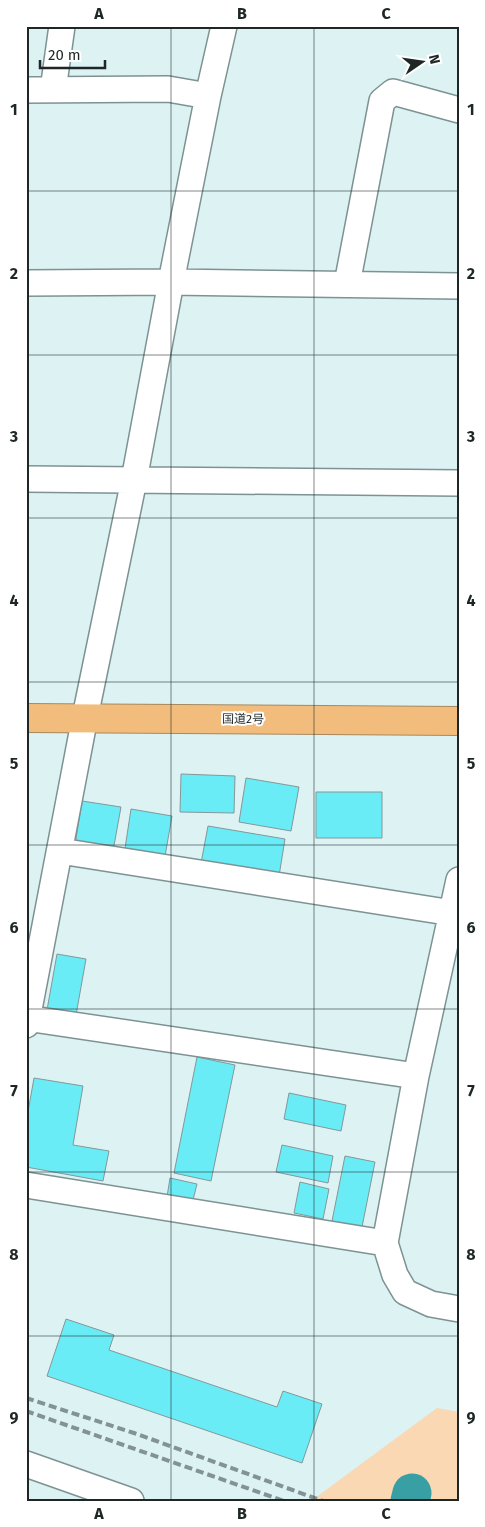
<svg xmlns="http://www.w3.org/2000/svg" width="485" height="1527" viewBox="0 0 485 1527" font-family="'Fira Sans','Noto Sans JP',sans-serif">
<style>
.green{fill:#f9d8b3}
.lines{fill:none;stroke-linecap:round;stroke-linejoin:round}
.river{stroke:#389fa5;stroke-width:39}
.building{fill:#69ecf5;stroke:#84989a}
.minor-casing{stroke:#7e9293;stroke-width:28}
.highway-casing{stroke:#a8885e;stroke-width:30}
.minor{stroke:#fff;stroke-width:25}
.highway{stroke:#f2bd7c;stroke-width:28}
.rail{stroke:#839293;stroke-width:4;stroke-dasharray:8 4;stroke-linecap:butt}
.grid{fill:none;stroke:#1e2626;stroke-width:1;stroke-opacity:0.55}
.labels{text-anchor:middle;stroke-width:4;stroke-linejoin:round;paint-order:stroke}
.street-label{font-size:12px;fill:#1e2626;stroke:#fff}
.neatline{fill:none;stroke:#1e2626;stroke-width:2}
.grid-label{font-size:16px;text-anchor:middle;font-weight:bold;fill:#1e2626}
</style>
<rect width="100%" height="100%" fill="#dcf2f3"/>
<path class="green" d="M437 1408 459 1412V1501H311Z"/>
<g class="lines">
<path class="river" d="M410 1501 412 1493"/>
</g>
<path class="building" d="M181 774 235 776 234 813 180 812Z
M246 778 299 787 291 831 239 822Z
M316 792H382V838H316Z
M82 801 121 807 113 851 75 845Z
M131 809 172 816 164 862 124 855Z
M208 826 285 839 279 876 201 863Z
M57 954 86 959 76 1015 47 1010Z
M197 1057 235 1065 211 1181 174 1173Z
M34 1078 83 1086 73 1145 109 1151 103 1181 26 1167V1123Z
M289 1093 346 1105 341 1131 284 1119Z
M282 1145 333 1156 328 1183 276 1172Z
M345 1156 375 1162 362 1227 332 1221Z
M170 1178 197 1184 191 1208 166 1203Z
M300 1182 329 1189 323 1219 294 1213Z
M66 1319 114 1335 109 1350 277 1407 283 1391 322 1404 302 1463 47 1376Z"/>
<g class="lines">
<defs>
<path id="minor" d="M26 90 168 89 208 96
M53 90 62 26
M26 283 171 282 459 286
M347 284 382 101 393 92 459 110
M26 479 459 483
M60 851 459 914
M459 880 416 1076 385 1243 395 1275 405 1292 431 1304 459 1309
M26 1018 416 1076
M26 1025 85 717 134 480 171 282 208 96 224 26
M26 1185 385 1243
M26 1464 131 1501"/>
<path id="highway" d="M26 718 459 721"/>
</defs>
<use href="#minor" class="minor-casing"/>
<use href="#highway" class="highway-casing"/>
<use href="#minor" class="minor"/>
<use href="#highway" class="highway"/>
<path class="rail" d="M26 1398 134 1433 323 1501
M26 1411 284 1501"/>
</g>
<path class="grid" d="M171 26V1501M314 26V1501M26 191H459M26 355H459M26 518H459M26 682H459M26 845H459M26 1009H459M26 1172H459M26 1336H459"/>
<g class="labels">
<g class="street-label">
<text transform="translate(243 719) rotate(1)" y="4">国道2号</text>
</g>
</g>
<rect width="485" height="1527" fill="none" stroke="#ffffff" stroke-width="55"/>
<g transform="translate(422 62) rotate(77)" stroke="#ffffff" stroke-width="4" paint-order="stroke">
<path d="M0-4L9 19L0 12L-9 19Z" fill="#1e2626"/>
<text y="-8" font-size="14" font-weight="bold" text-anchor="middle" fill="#1e2626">N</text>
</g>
<path d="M40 60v8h65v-8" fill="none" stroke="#1e2626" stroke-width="2.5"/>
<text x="48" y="60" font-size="15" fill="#1e2626" stroke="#ffffff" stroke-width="4" paint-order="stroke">20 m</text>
<rect x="28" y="28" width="430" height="1472" class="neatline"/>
<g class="grid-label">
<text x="99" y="19">A</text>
<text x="242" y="19">B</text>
<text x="386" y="19">C</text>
<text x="14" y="115">1</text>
<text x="471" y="115">1</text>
<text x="14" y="279">2</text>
<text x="471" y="279">2</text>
<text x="14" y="442">3</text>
<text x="471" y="442">3</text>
<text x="14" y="606">4</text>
<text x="471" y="606">4</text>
<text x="14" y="769">5</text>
<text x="471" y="769">5</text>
<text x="14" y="933">6</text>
<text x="471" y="933">6</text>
<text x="14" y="1096">7</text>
<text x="471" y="1096">7</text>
<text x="14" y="1260">8</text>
<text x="471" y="1260">8</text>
<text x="14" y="1423">9</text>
<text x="471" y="1423">9</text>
<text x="99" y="1519">A</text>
<text x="242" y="1519">B</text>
<text x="386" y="1519">C</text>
</g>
</svg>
